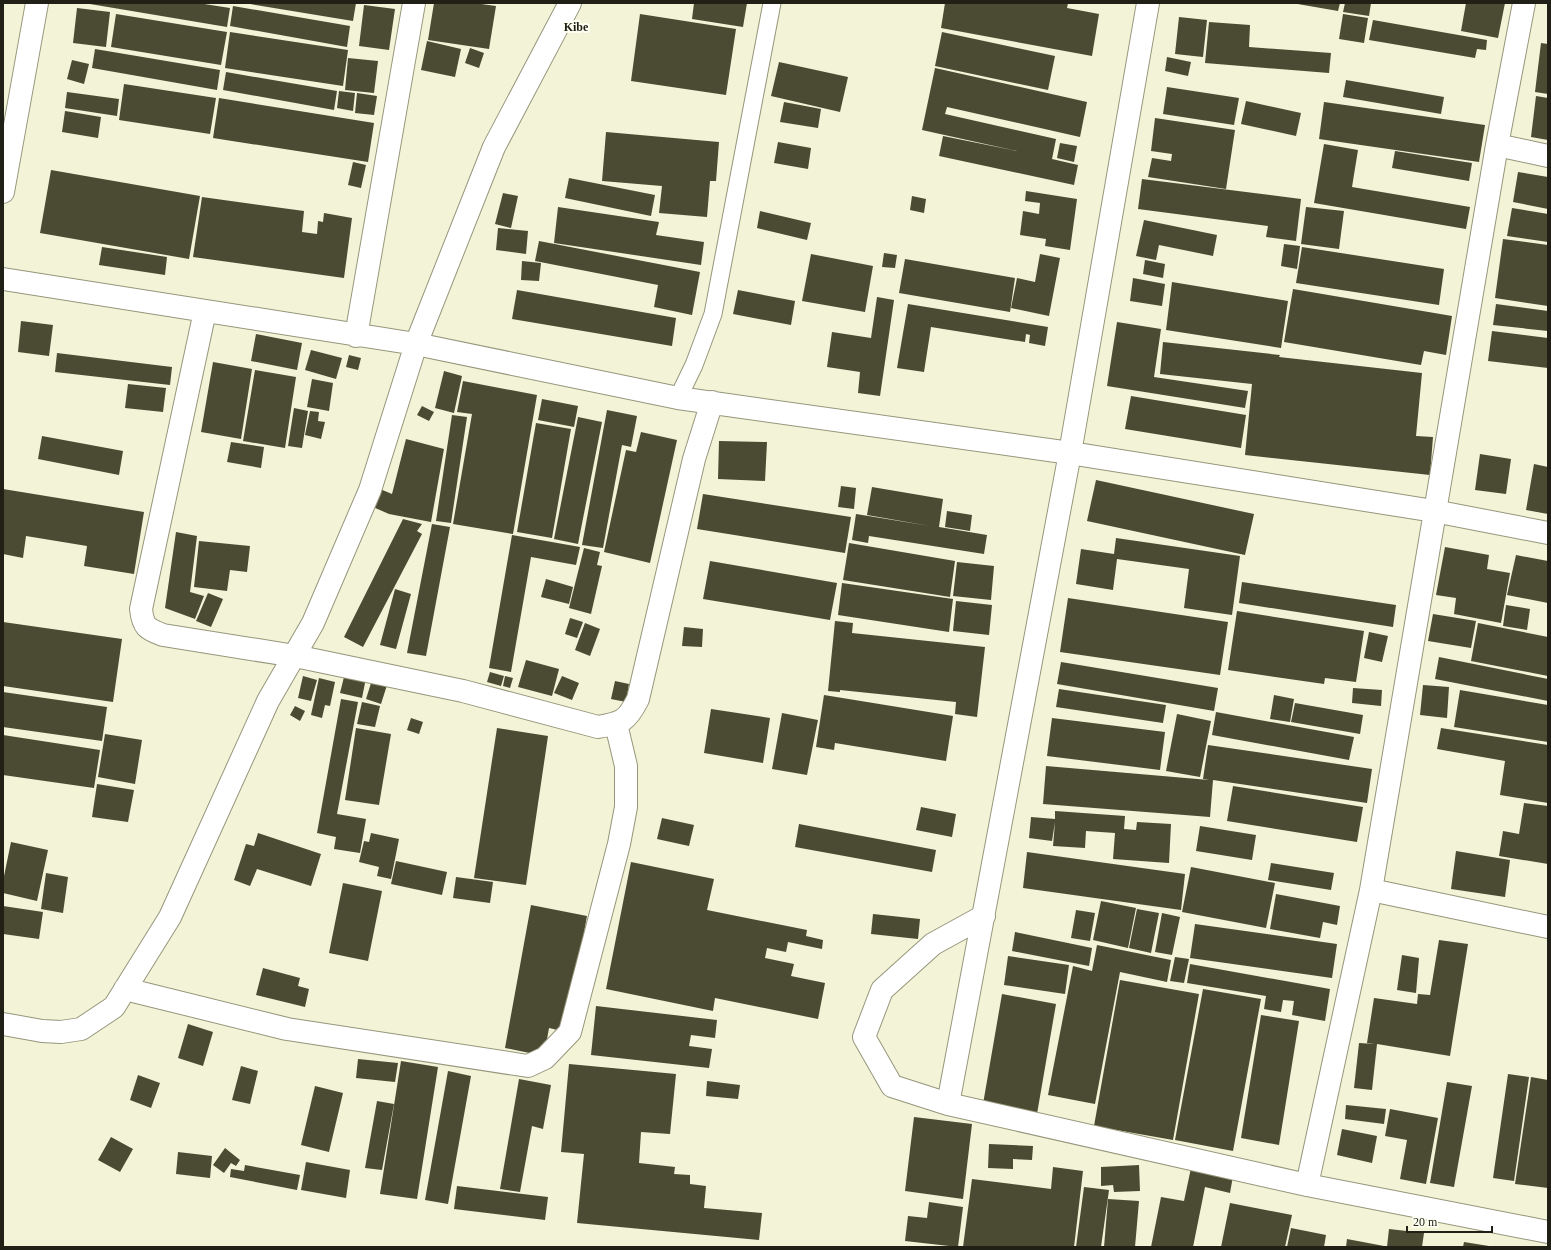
<svg xmlns="http://www.w3.org/2000/svg" width="1551" height="1250" viewBox="0 0 1551 1250" font-family="Georgia,serif">
<style>
.building{fill:#4b4b33}
.lines{fill:none;stroke-linecap:round;stroke-linejoin:round}
.lane-casing{stroke:#96967c;stroke-width:19}
.street-casing{stroke:#96967c;stroke-width:24}
.lane{stroke:#fff;stroke-width:17}
.street{stroke:#fff;stroke-width:22}
.labels{text-anchor:middle;stroke-width:4;stroke-linejoin:round;paint-order:stroke}
.quarter-label{font-size:12px;font-weight:bold;fill:#202016;stroke:#fefff3}
</style>
<rect width="100%" height="100%" fill="#f2f3d7"/>
<path class="building" d="M84 3H198L230 8 227 27Z
M244 3H356L353 21Z
M434 3H474L496 6 489 49 428 40Z
M694 3H747L743 27 692 19Z
M945 3H1068L1067 8 1099 14 1092 56 941 28Z
M1292 3H1340L1338 11Z
M1345 3H1371L1369 16 1343 12Z
M1466 3H1505L1498 38 1461 31Z
M364 5 395 9 389 50 359 46Z
M233 6 350 26 347 47 230 26Z
M77 8 110 12 106 47 73 43Z
M116 14 227 32 221 65 111 47Z
M640 14 736 29 726 95 631 81Z
M1343 14 1368 18 1364 43 1339 39Z
M1179 17 1207 20 1203 57 1175 54Z
M1373 20 1487 40 1486 50 1477 49 1475 58 1369 40Z
M1209 22 1250 25 1249 47 1331 53 1329 73 1205 63Z
M230 32 348 50 343 86 225 68Z
M942 32 1055 56 1048 90 935 66Z
M427 41 461 49 455 77 421 70Z
M1541 43 1548 44V94L1535 92Z
M470 48 484 53 479 68 465 63Z
M95 49 220 70 217 90 92 68Z
M1167 57 1191 62 1188 76 1165 71Z
M348 58 378 61 374 93 345 90Z
M72 60 89 64 84 84 67 79Z
M779 62 848 77 840 112 771 96Z
M935 68 1087 102 1080 137 947 107 945 114 1056 139 1052 159 1078 165 1074 185 939 156 943 136 1017 151 922 130Z
M226 72 337 91 334 110 223 90Z
M1346 80 1444 97 1441 114 1343 97Z
M124 84 216 98 210 134 119 120Z
M1167 87 1239 98 1234 125 1163 114Z
M339 91 355 93 353 111 337 108Z
M67 92 119 99 117 116 65 108Z
M357 93 377 96 374 115 355 113Z
M1536 96 1548 98V140L1531 137Z
M219 98 374 123 368 162 213 138Z
M1246 101 1301 113 1296 136 1241 124Z
M784 102 821 109 818 128 780 122Z
M1324 102 1485 125 1479 162 1319 139Z
M65 111 101 117 98 138 62 132Z
M1155 118 1235 130 1226 189 1148 177 1152 158 1171 161 1172 154 1151 151Z
M606 132 719 142 716 181H710L707 217 659 213 662 186 602 181Z
M778 142 811 148 808 169 774 163Z
M1060 143 1077 146 1074 162 1057 158Z
M1324 144 1358 150 1352 187 1470 207 1466 229 1314 203Z
M1395 151 1472 163 1469 181 1392 168Z
M353 162 366 165 361 188 348 185Z
M51 170 200 196 189 259 40 233Z
M1518 172 1548 177V209L1513 202Z
M569 178 655 195 651 216 565 198Z
M1142 179 1301 199 1296 241 1266 237 1268 226 1138 209Z
M1026 191 1077 199 1070 250 1045 246 1046 239 1020 235 1023 211 1039 214 1040 203 1025 201Z
M503 193 518 196 511 228 495 224Z
M912 196 926 199 924 213 910 210Z
M202 197 304 211 302 232 317 234 318 221 323 222 324 213 352 218 344 278 193 257Z
M558 207 659 222 656 235 704 242 701 265 554 243Z
M1306 207 1344 211 1339 249 1301 244Z
M1512 208 1548 214V242L1507 236Z
M760 211 811 223 807 240 757 228Z
M1144 220 1217 235 1213 256 1159 245 1156 260 1136 256Z
M498 228 528 231 526 254 496 250Z
M1503 239 1548 245V306L1495 298Z
M539 241 700 272 692 315 654 307 658 285 535 261Z
M1284 244 1300 246 1297 269 1281 266Z
M102 247 167 257 165 275 99 265Z
M1302 247 1444 269 1439 305 1296 283Z
M884 253 897 255 895 268 882 267Z
M811 254 873 266 865 312 802 301Z
M1040 254 1060 258 1049 316 1011 308 1017 278 1035 282Z
M905 259 1015 278 1010 312 899 293Z
M1145 260 1165 264 1163 278 1143 274Z
M522 261 541 263 539 281 521 280Z
M1133 278 1165 284 1162 306 1130 301Z
M1172 282 1288 301 1281 348 1166 330Z
M1293 289 1452 316 1446 355 1424 351 1421 365 1284 342Z
M517 290 676 318 672 346 512 319Z
M738 290 795 301 791 325 733 314Z
M877 297 894 300 880 396 858 393 860 372 827 367 832 332 871 338Z
M908 304 1048 327 1045 346 1029 343 1030 335 1026 334 1025 342 931 327 924 372 897 368Z
M1496 304 1548 311V331L1493 325Z
M21 321 53 325 49 356 18 352Z
M1117 322 1161 329 1154 377 1248 391 1245 408 1107 386Z
M1492 331 1548 338V368L1488 361Z
M256 334 302 343 297 370 251 361Z
M1163 342 1280 355 1279 357 1422 373 1416 436 1433 437 1430 475 1245 455 1252 384 1160 374Z
M311 350 342 358 336 379 305 370Z
M57 353 172 367 170 385 55 372Z
M349 355 361 358 358 370 346 367Z
M213 362 252 369 241 439 201 432Z
M255 370 296 377 285 448 243 441Z
M444 371 462 376 454 413 435 408Z
M312 379 333 383 329 411 307 407Z
M463 381 537 395 513 534 453 524 472 414 457 412Z
M128 384 166 388 163 412 125 408Z
M1131 396 1246 415 1241 448 1125 429Z
M542 399 578 406 574 427 538 420Z
M422 406 434 412 429 421 417 415Z
M294 408 308 411 302 448 288 446Z
M607 410 637 416 631 447 622 445 603 548 582 545Z
M310 411 319 412 318 421 325 422 321 439 305 435Z
M452 415 467 417 451 523 436 521Z
M578 417 602 422 578 544 554 539Z
M536 423 571 429 552 538 517 532Z
M641 432 677 440 650 563 604 552 626 450 636 452Z
M42 436 123 451 119 475 38 459Z
M406 439 444 449 431 522 389 514 373 507 380 489 392 494Z
M719 441 767 442 765 481 718 479Z
M231 442 264 447 261 468 227 462Z
M1480 454 1511 459 1506 494 1475 490Z
M1534 464 1548 467V514L1526 510Z
M1096 480 1254 514 1245 555 1087 521Z
M841 486 856 488 854 509 838 507Z
M872 487 943 499 939 527 987 535 984 554 869 536 868 543 852 540 856 514 930 526 867 515Z
M3 489 144 512 134 574 84 566 87 546 26 536 23 558 3 554Z
M703 494 851 517 845 553 697 529Z
M947 511 972 515 970 531 945 527Z
M403 519 422 524 417 531 422 534 363 647 344 637Z
M432 524 450 527 426 656 407 653Z
M176 532 197 536 190 592 204 596 195 619 165 608Z
M512 535 580 547 576 565 531 557 511 672 489 668Z
M1116 538 1240 556 1232 615 1184 608 1189 569 1117 559 1113 590 1076 584 1081 549 1114 554Z
M199 541 250 546 247 572 230 570 227 591 194 587Z
M849 543 955 561 950 597 843 580Z
M1445 547 1489 555 1487 569 1510 573 1501 623 1454 614 1456 598 1436 595Z
M584 548 600 552 597 565 602 566 591 614 569 608Z
M1516 555 1548 561V603L1507 595Z
M710 561 837 583 830 620 703 599Z
M957 562 994 566 991 600 953 596Z
M546 579 573 587 569 604 541 597Z
M1242 582 1396 605 1393 627 1239 603Z
M842 583 953 599 949 632 838 615Z
M395 589 411 594 396 649 380 645Z
M208 593 223 599 211 627 196 621Z
M1068 598 1228 622 1220 675 1060 652Z
M956 601 992 605 989 635 953 631Z
M1506 605 1530 609 1527 630 1503 626Z
M1237 611 1364 631 1356 682 1325 678 1324 684 1228 670Z
M1433 614 1476 621 1471 648 1428 641Z
M570 618 583 622 577 638 565 634Z
M835 621 853 623 852 633 985 647 977 717 955 714 956 702 840 690V692L828 691Z
M3 622 122 639 113 702 3 686Z
M585 623 600 629 590 656 575 650Z
M1478 623 1548 637V676L1471 661Z
M684 627 703 629 702 647 682 646Z
M1369 632 1388 636 1382 662 1364 658Z
M1439 657 1548 679V701L1435 679Z
M526 660 559 669 552 696 518 687Z
M1061 662 1218 688 1214 711 1057 684Z
M490 672 504 676 501 686 487 682Z
M345 673 366 678 362 698 340 693Z
M303 676 317 680 311 701 298 698Z
M505 676 513 678 510 688 503 686Z
M562 676 579 683 572 700 554 693Z
M319 678 335 682 330 706 325 705 322 718 311 715Z
M372 680 387 685 381 704 366 699Z
M615 681 629 684 626 702 611 699Z
M1423 685 1449 687 1447 718 1420 715Z
M1353 688 1382 690 1381 706 1352 703Z
M1059 689 1166 705 1163 723 1056 707Z
M1460 690 1548 705V742L1454 727Z
M3 692 107 707 102 741 3 727Z
M824 695 953 716 946 761 835 743 834 750 816 747Z
M1274 695 1294 699 1290 722 1270 719Z
M341 699 358 702 337 814 366 819 360 853 334 849 336 837 317 833Z
M362 702 380 706 375 727 357 724Z
M1295 703 1363 715 1360 734 1291 722Z
M295 706 305 711 300 721 290 715Z
M711 709 770 718 763 763 704 753Z
M1216 712 1354 737 1349 760 1212 735Z
M782 713 818 720 807 775 772 769Z
M1177 714 1211 721 1200 777 1166 771Z
M411 718 423 722 419 734 407 730Z
M1052 718 1165 732 1160 770 1047 756Z
M356 728 391 734 379 805 345 800Z
M497 728 548 736 526 885 474 878Z
M1441 728 1548 745V803L1500 795 1505 761 1437 749Z
M105 734 142 740 135 784 98 777Z
M3 735 100 750 94 788 3 775Z
M1208 745 1372 769 1367 803 1213 780 1210 817 1043 804 1046 766 1209 780 1203 779Z
M97 784 134 790 128 822 92 817Z
M1233 786 1363 807 1357 842 1227 821Z
M1524 803 1548 806V864L1499 856 1503 831 1519 834Z
M921 807 956 814 952 837 916 830Z
M1055 811 1125 816 1124 829 1136 830 1137 822 1171 824 1169 863 1113 859 1115 833 1086 831 1085 848 1053 846 1055 822 1052 841 1029 838 1031 817 1055 819Z
M662 818 694 825 689 846 657 839Z
M799 824 936 850 932 872 795 847Z
M1200 826 1256 835 1252 860 1196 851Z
M258 833 321 854 311 886 257 869 250 886 234 880 246 844 254 846Z
M371 833 399 839 391 879 377 876 379 867 359 862 364 841 369 842Z
M11 842 48 850 37 901 3 893V881Z
M1456 851 1510 860 1505 897 1451 889Z
M1027 852 1185 874 1181 910 1023 888Z
M396 861 447 872 442 895 391 884Z
M631 862 714 879 707 910 807 930 806 936 823 940 822 949 788 942 786 952 767 948 765 958 794 964 791 976 825 983 818 1019 715 998 713 1011 606 989Z
M1271 863 1334 873 1331 890 1268 880Z
M1191 867 1275 883 1266 928 1182 912Z
M46 873 68 877 63 913 41 909Z
M456 877 493 882 490 903 453 898Z
M343 883 382 891 368 961 329 953Z
M1276 894 1340 906 1337 925 1323 922 1320 938 1270 929Z
M1101 901 1136 908 1128 948 1093 940Z
M531 905 587 916 566 1032 549 1028 544 1056 505 1048Z
M3 906 43 912 39 939 3 934Z
M1137 909 1159 913 1151 953 1129 948Z
M1076 910 1095 913 1090 941 1071 938Z
M1162 913 1180 917 1172 955 1155 952Z
M873 914 920 919 918 939 871 934Z
M1195 924 1337 944 1332 978 1190 958Z
M1015 932 1092 948 1089 966 1012 951Z
M1439 940 1468 944 1450 1056 1377 1044 1372 1090 1354 1088 1359 1043 1375 1044 1367 1043 1374 998 1417 1004 1418 994 1430 995Z
M1097 945 1171 960 1167 982 1120 972 1095 1104 1048 1095 1073 966 1092 971Z
M1402 955 1419 958 1416 993 1397 990Z
M1008 956 1069 965 1065 994 1004 985Z
M1175 957 1189 959 1184 983 1170 981Z
M1190 964 1330 989 1325 1021 1292 1015 1294 1001 1283 1000 1281 1012 1264 1009 1266 996 1187 983Z
M263 968 300 978 298 986 309 989 305 1007 256 995Z
M1120 980 1199 994 1173 1140 1094 1126Z
M1203 989 1261 999 1233 1151 1175 1140Z
M1002 994 1056 1004 1037 1114 983 1104Z
M596 1006 717 1020 715 1038 691 1035 689 1046 712 1049 709 1068 591 1055Z
M1261 1015 1299 1021 1279 1145 1241 1138Z
M188 1024 213 1032 203 1066 178 1058Z
M358 1059 398 1063 395 1082 356 1078Z
M401 1061 438 1067 417 1199 380 1194Z
M569 1064 676 1074 670 1134 641 1132 639 1163 675 1167 674 1174 690 1175V1184L706 1186 704 1208 762 1213 759 1240 577 1223 584 1154 561 1152Z
M241 1066 258 1071 250 1104 232 1100Z
M448 1071 471 1076 448 1204 425 1200Z
M1508 1074 1529 1077 1514 1181 1493 1178Z
M138 1075 160 1083 151 1108 130 1100Z
M1531 1077 1548 1080V1188L1515 1184Z
M519 1079 551 1085 543 1129 532 1126 520 1192 500 1189Z
M707 1081 740 1085 738 1099 706 1096Z
M1447 1082 1472 1086 1454 1187 1430 1183Z
M315 1086 343 1093 329 1152 301 1145Z
M377 1101 394 1104 382 1170 365 1168Z
M1346 1105 1386 1109 1384 1124 1345 1119Z
M1390 1109 1438 1118 1426 1184 1400 1179 1407 1140 1385 1136Z
M914 1117 972 1124 963 1199 905 1191Z
M1342 1129 1377 1136 1372 1163 1337 1155Z
M111 1137 133 1149 120 1172 98 1160Z
M989 1144 1033 1146 1032 1160 1013 1159V1169L988 1168Z
M225 1148 240 1160 236 1166 231 1163 224 1173 213 1165Z
M178 1152 212 1156 210 1178 176 1174Z
M306 1162 350 1170 346 1198 301 1190Z
M245 1165 300 1175 297 1190 230 1177 231 1169 244 1171Z
M1139 1165 1140 1191 1114 1192 1113 1185 1101 1186V1167Z
M1053 1167 1083 1171 1074 1247H963L972 1179 1051 1189Z
M1191 1168 1233 1176 1230 1193 1205 1187 1193 1247H1151L1161 1197 1184 1201Z
M457 1186 548 1197 545 1220 454 1209Z
M1084 1187 1109 1190 1101 1247H1076Z
M1108 1199 1139 1201 1135 1247H1104Z
M929 1202 963 1207 958 1247 905 1241 908 1216 927 1218Z
M1230 1203 1292 1215 1285 1247H1221Z
M1291 1228 1326 1235 1324 1247H1287Z
M1389 1229 1424 1233 1422 1247H1387Z
M1347 1239 1384 1246V1247H1346Z
M1464 1242 1489 1246V1247H1463Z"/>
<g class="lines">
<defs>
<path id="lane" d="M678 398 694 365 713 314 772 3"/>
<path id="street" d="M1148 3 1070 453 948 1104 1307 1185 1548 1232
M1524 3 1497 145 1371 890 1548 927
M1497 145 1548 156
M3 192 37 3
M3 279 416 344 678 398 1070 453 1434 511 1548 533
M205 311 141 609C143 627 147 629 163 635L295 656 463 691 598 727C622 723 627 721 638 699L694 459 712 402
M356 336 414 3
M125 989 287 1029 528 1066 545 1058 570 1032 619 844 626 807V766L616 724
M3 1024 42 1031 61 1032 81 1029 114 1007 170 917 268 701 313 623 370 490 416 344 494 147 570 3
M948 1104 892 1086 864 1037 882 990 933 944 984 916
M1307 1185 1371 890"/>
</defs>
<use href="#lane" class="lane-casing"/>
<use href="#street" class="street-casing"/>
<use href="#lane" class="lane"/>
<use href="#street" class="street"/>
</g>
<g class="labels">
<g class="quarter-label">
<text x="576" y="31">Kibe</text>
</g>
</g>
<rect width="1551" height="1250" fill="none" stroke="#202016" stroke-width="8"/>
<path d="M1407 1226v6h85v-6" fill="none" stroke="#202016" stroke-width="2"/>
<text x="1413" y="1226" font-size="12" fill="#202016" stroke="#fefff3" stroke-width="3" paint-order="stroke">20 m</text>
</svg>
